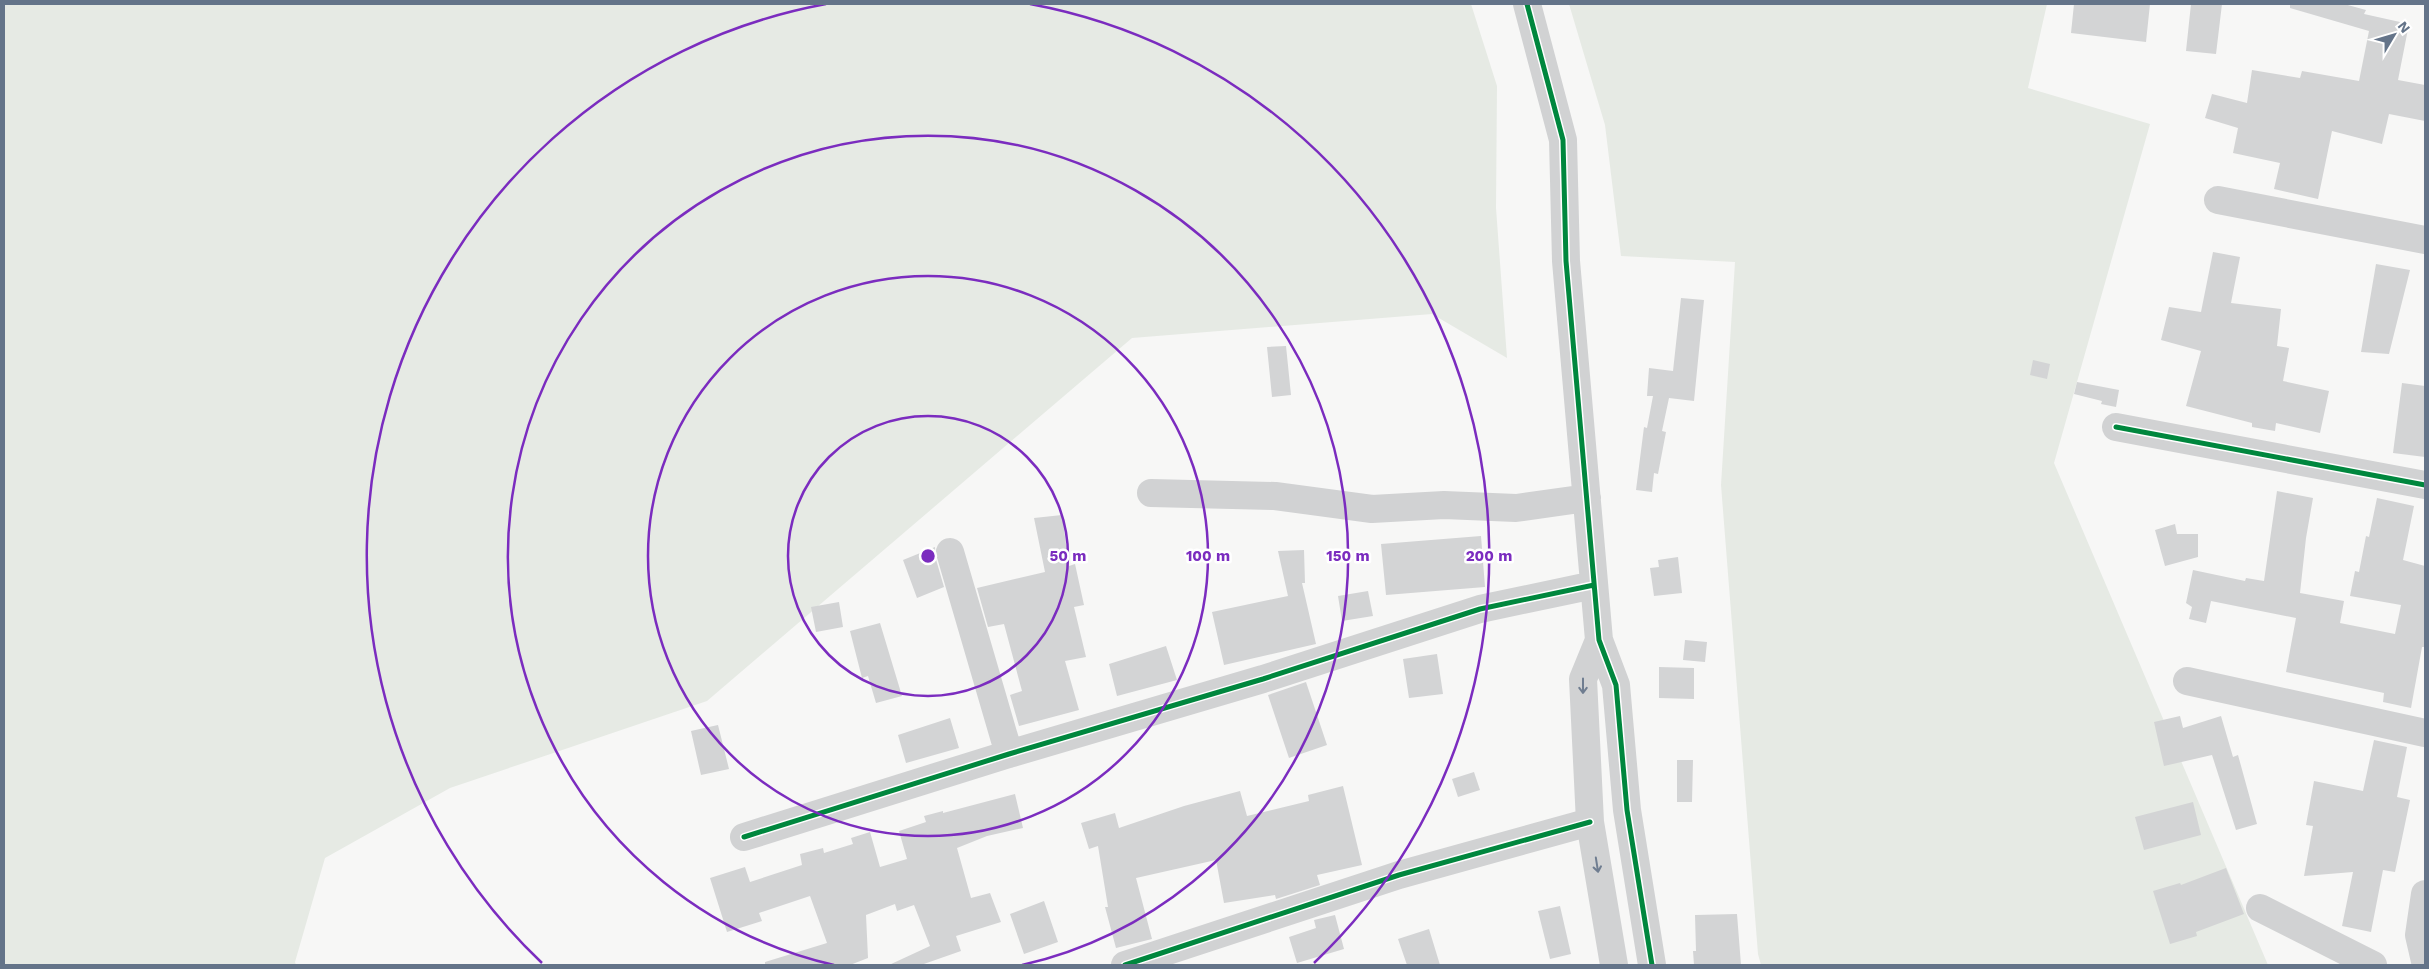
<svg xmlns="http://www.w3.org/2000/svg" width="2429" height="969" viewBox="0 0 2429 969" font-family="'Work Sans',sans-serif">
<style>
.green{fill:#e6eae4}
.building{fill:#d3d4d5}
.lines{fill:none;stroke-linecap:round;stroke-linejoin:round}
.minor{stroke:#d1d2d3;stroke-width:28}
.cycleway-casing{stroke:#fff;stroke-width:8}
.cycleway{stroke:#00873e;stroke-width:5}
.oneway{stroke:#6f7d90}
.ring{fill:none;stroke:#7b2cbf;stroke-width:2.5}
.centre{fill:#7b2cbf;stroke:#fff;stroke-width:2.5}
.ring-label{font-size:15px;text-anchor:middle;font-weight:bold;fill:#7b2cbf;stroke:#fff;stroke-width:5;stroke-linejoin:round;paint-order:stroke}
</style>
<rect width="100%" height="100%" fill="#f7f7f6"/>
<path class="green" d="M4 4H1471L1497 86 1496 208 1507 358 1432 314 1132 338 707 701 450 788 325 858 295 962 296 965H4Z
M1569 4H2047L2028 88 2150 124 2054 463 2268 965H1761L1758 954 1721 485 1735 262 1621 256 1605 125Z"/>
<path class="building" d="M2074 4H2150L2146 42 2071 33Z
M2191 4H2222L2216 54 2186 51Z
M2290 4H2344L2366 10 2364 14 2409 24 2398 80 2425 85V121L2389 114 2382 144 2332 131 2318 199 2274 189 2280 163 2233 153 2238 128 2205 118 2212 94 2247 103 2252 70 2300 78 2302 71 2359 81 2369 31 2290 8Z
M2213 252 2240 257 2231 303 2281 309 2277 346 2289 348 2283 381 2329 391 2320 433 2276 423 2275 431 2252 427V423L2186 406 2201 351 2161 340 2169 307 2201 312Z
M2376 264 2410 270 2389 354 2361 352Z
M1681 298 1704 300 1694 401 1669 398 1662 431 1666 432 1658 474 1654 473 1652 492 1636 490 1644 427 1647 428 1653 396H1647L1649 368 1673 371Z
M1286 346 1291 395 1272 397 1267 347Z
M2033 360 2050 364 2047 379 2030 375Z
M2077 382 2119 390 2116 407 2101 404 2102 401 2074 394Z
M2402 383 2425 386V457L2393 453Z
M2277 491 2313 498 2306 538 2300 593 2344 601 2340 623 2395 634 2401 605 2350 596 2355 571 2359 572 2366 536 2369 537 2377 498 2414 506 2403 560 2425 566V647H2422L2411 708 2383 702 2384 693 2286 672 2296 618 2211 601 2206 623 2189 619 2192 607 2186 603 2193 570 2245 581 2246 578 2264 581Z
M1062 515 1069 566 1075 564 1084 605 1074 607 1086 657 1065 661 1079 710 1019 726 1010 695 1022 691 1004 624 988 627 977 588 1045 572 1034 518Z
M2175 524 2177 534H2198V557L2165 566 2155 530Z
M1481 536 1485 587 1386 595 1381 544Z
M935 547V556L944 587 917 598 903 560Z
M1304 550 1305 583H1302L1316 644 1224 665 1212 612 1288 596 1278 551Z
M1678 557 1682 593 1654 596 1650 568 1659 567 1658 560Z
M1368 591 1373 616 1342 621 1338 596Z
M839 602 843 627 816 632 811 607Z
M880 623 902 696 876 703 868 676 862 678 850 631Z
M1685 640 1707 642 1705 662 1683 660Z
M1166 646 1177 680 1117 696 1109 664Z
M1437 654 1443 694 1409 698 1403 659Z
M1659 667 1694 668V699L1659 698Z
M1306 682 1327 745 1289 758 1268 695Z
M2180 716 2183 728 2221 716 2233 757 2238 755 2257 824 2236 830 2212 755 2164 766 2154 722Z
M950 718 959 748 906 763 898 735Z
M718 725 729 769 701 775 691 731Z
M2374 740 2407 747 2397 797 2410 800 2395 872 2383 870 2371 932 2342 926 2353 872 2304 876 2313 826 2306 825 2314 781 2363 791Z
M1677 760H1693L1692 802H1677Z
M1474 772 1480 790 1458 797 1452 779Z
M1343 786 1362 865 1317 875 1320 885 1276 899 1275 895 1224 903 1216 860 1136 878 1152 939 1116 948 1105 907H1108L1098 846 1089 849 1081 823 1115 813 1119 828 1184 806 1240 791 1247 816 1309 801 1308 795Z
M1015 794 1023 828 987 836 957 848 971 898 990 893 1001 922 956 936 961 951 921 965H889L930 946 914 905 897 911 895 904 866 915 868 958 850 965H765V962L827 943 810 896 759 913 762 921 727 932 710 878 745 867 750 882 802 865 800 854 823 848 824 853 853 844 851 838 870 832 880 867 907 859 899 831 926 822 924 816 943 811V813Z
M2193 802 2201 835 2144 850 2135 817Z
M2226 868 2244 914 2196 932 2197 936 2170 944 2153 891 2180 883 2181 885Z
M1044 901 1058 942 1024 954 1010 914Z
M1560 906 1571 954 1550 959 1538 911Z
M1737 914 1741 965H1694L1693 951H1696L1695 915Z
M1335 915 1344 949 1297 963 1289 937 1316 928 1314 920Z
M1429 929 1440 965H1407L1398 939Z"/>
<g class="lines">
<path class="minor" d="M1527 4 1563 140 1566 261 1599 640 1616 685 1627 810 1652 965
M2218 200 2425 240
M2116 427 2425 485
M1151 493 1275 496 1372 509 1444 505 1516 508 1587 498
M950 552 1009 754
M1599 640 1583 679 1590 822 1614 965
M2187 681 2425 733
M744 837 1009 754 1263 679 1480 609 1594 585
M2425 894 2419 935 2425 961
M2260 908 2373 965
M1125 965 1399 875 1590 822"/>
<defs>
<path id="cycleway" d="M1527 4 1563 140 1566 261 1599 640 1616 685 1627 810 1652 965
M2116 427 2425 485
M744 837 1009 754 1263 679 1480 609 1594 585
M1125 965 1399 875 1590 822"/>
</defs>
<use href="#cycleway" class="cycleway-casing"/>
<use href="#cycleway" class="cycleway"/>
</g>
<defs><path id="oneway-shaft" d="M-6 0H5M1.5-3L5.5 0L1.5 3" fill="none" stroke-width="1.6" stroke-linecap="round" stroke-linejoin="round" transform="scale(1.25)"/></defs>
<g class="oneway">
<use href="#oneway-shaft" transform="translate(1583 686) rotate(90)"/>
<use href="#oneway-shaft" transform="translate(1597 865) rotate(81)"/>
</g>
<g class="ring">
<circle cx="928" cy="556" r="140"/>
<circle cx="928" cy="556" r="280"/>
<path d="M834 965A420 420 0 1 1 1022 965"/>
<path d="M542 963A561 561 0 0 1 826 4M1030 4A561 561 0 0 1 1314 963"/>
</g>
<circle cx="928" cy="556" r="8" class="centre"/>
<g class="ring-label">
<text x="1068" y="561">50 m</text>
<text x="1208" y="561">100 m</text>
<text x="1348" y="561">150 m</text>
<text x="1489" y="561">200 m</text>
</g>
<rect width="2429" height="969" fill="none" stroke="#647489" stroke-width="10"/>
<g transform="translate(2394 35) rotate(52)" stroke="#ffffff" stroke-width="4" paint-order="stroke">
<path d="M0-4L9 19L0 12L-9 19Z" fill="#647489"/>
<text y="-8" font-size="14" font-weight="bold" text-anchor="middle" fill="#647489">N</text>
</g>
</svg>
